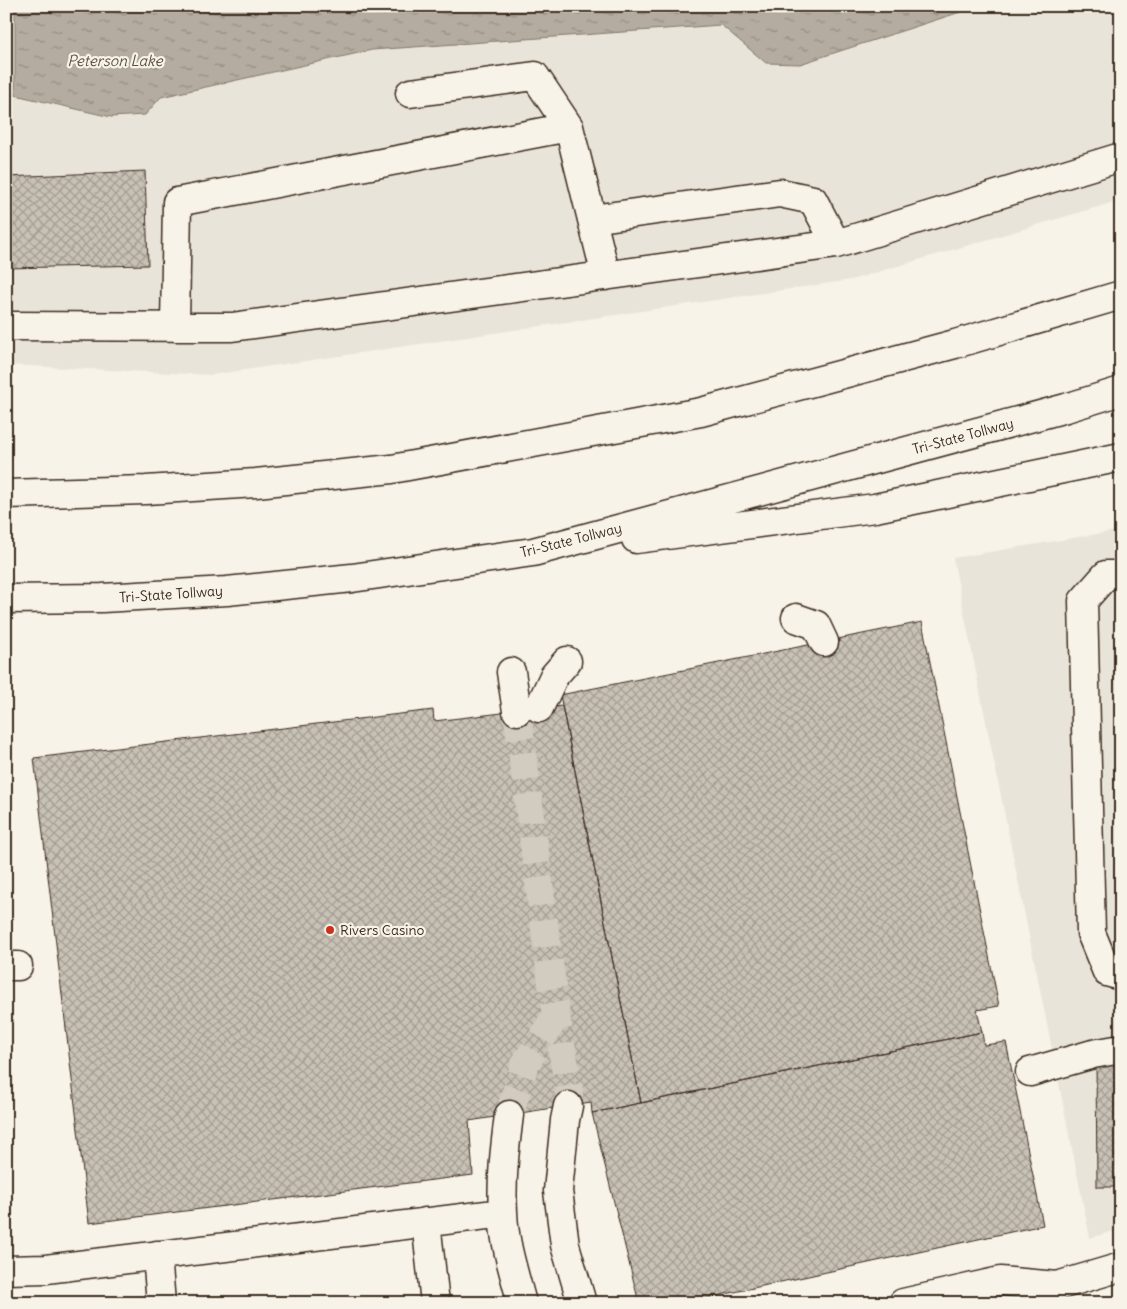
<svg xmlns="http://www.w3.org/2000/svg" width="1127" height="1309" viewBox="0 0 1127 1309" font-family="Delius,sans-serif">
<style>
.built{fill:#e9e4d9}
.water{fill:url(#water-ripples);stroke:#84786c}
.building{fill:url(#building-cross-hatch);stroke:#3b2a1e}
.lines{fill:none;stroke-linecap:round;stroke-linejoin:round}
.minor-tunnel{stroke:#d1cbc0;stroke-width:28;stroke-dasharray:28 14;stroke-linecap:butt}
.minor-casing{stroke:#3b2a1e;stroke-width:31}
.major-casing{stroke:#3b2a1e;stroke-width:31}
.highway-casing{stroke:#3b2a1e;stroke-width:31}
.minor{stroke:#f7f3e8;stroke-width:28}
.major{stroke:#f7f3e8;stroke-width:28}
.highway{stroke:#f7f3e8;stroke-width:28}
.poi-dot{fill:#c8321e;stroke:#f7f3e8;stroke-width:2}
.labels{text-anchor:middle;stroke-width:4.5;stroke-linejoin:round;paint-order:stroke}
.street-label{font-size:14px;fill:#3b2a1e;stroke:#f7f3e8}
.poi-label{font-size:14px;fill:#3b2a1e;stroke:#f7f3e8;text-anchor:start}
.water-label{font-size:15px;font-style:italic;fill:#5f5145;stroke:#f7f3e8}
</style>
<defs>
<pattern id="water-ripples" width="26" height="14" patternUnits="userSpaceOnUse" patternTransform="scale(1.25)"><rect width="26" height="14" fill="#b4aca0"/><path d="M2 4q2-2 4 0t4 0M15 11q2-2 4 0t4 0" fill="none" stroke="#948c82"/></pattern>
<pattern id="building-cross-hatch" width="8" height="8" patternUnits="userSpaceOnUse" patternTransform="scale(1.25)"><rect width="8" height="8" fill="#c8c1b6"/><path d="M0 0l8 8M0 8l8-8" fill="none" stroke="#a49d93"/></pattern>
</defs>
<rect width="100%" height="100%" fill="#f7f3e8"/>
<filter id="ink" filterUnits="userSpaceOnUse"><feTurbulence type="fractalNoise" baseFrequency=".02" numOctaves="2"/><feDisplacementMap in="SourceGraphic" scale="10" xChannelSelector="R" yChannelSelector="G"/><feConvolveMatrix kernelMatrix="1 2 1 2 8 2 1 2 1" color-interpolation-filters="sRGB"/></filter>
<g filter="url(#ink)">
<path class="built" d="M6 6H1121V200L851 280 211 375 6 365Z
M1121 530V1229L1090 1238 953 558Z"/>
<path class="water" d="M15 6H979L800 64 766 63 721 25 372 50 161 97 145 115 111 117 15 95Z"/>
<path class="building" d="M145 171 148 265 6 268V177Z
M922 622 999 1006 977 1010 982 1032 641 1103 560 695Z
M562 706 641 1103 592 1113 591 1102 469 1121 473 1175 89 1223 34 758 433 710 434 721Z
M982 1032 984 1045 1006 1042 1043 1225 684 1303H639L592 1113Z
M1121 1062V1187H1097L1096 1063Z"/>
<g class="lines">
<path class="minor-tunnel" d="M517 711 556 1016 569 1089 568 1106
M509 1115 525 1064 556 1016"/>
<defs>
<path id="minor" d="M410 93 535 76 569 127
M592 219 780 193 813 200 836 244
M6 326 232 327 836 244 1121 157
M175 327 177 202 569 127 606 276
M1121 575H1106L1083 601 1091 933 1107 972 1121 976
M796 618 816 625 824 642
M511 672 517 711
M539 708 554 676 567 661
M6 966H18
M1030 1072 1093 1054 1121 1049
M568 1106 565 1120 558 1191 565 1245 582 1303
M509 1115C505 1147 501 1179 503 1212 504 1243 514 1273 522 1303
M426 1222 435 1303
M157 1255 161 1303
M6 1270 46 1269 503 1213"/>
<path id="major" d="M903 1303 1000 1281 1057 1286 1121 1267"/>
<path id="highway" d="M6 494 146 490 256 483 392 469 701 412 955 344 1121 295
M636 539 875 508 1121 457
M6 599 102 598 227 591 352 578 533 552 1066 408 1121 391"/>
</defs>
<use href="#minor" class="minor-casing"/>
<use href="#major" class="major-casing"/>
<use href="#highway" class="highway-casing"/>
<use href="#minor" class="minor"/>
<use href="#major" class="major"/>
<use href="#highway" class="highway"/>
</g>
</g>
<circle class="poi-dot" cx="330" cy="930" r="5"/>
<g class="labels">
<g class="street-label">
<text transform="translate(963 436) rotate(-15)" y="5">Tri-State Tollway</text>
<text transform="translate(571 540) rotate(-14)" y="5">Tri-State Tollway</text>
<text transform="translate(171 594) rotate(-4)" y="5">Tri-State Tollway</text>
</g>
<g class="poi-label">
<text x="340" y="935">Rivers Casino</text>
</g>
<g class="water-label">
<text x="115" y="66">Peterson Lake</text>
</g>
</g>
<rect width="1127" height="1309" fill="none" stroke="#f7f3e8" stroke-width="25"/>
<rect x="12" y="12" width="1102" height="1284" fill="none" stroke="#3b2a1e" stroke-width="2" filter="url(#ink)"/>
</svg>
